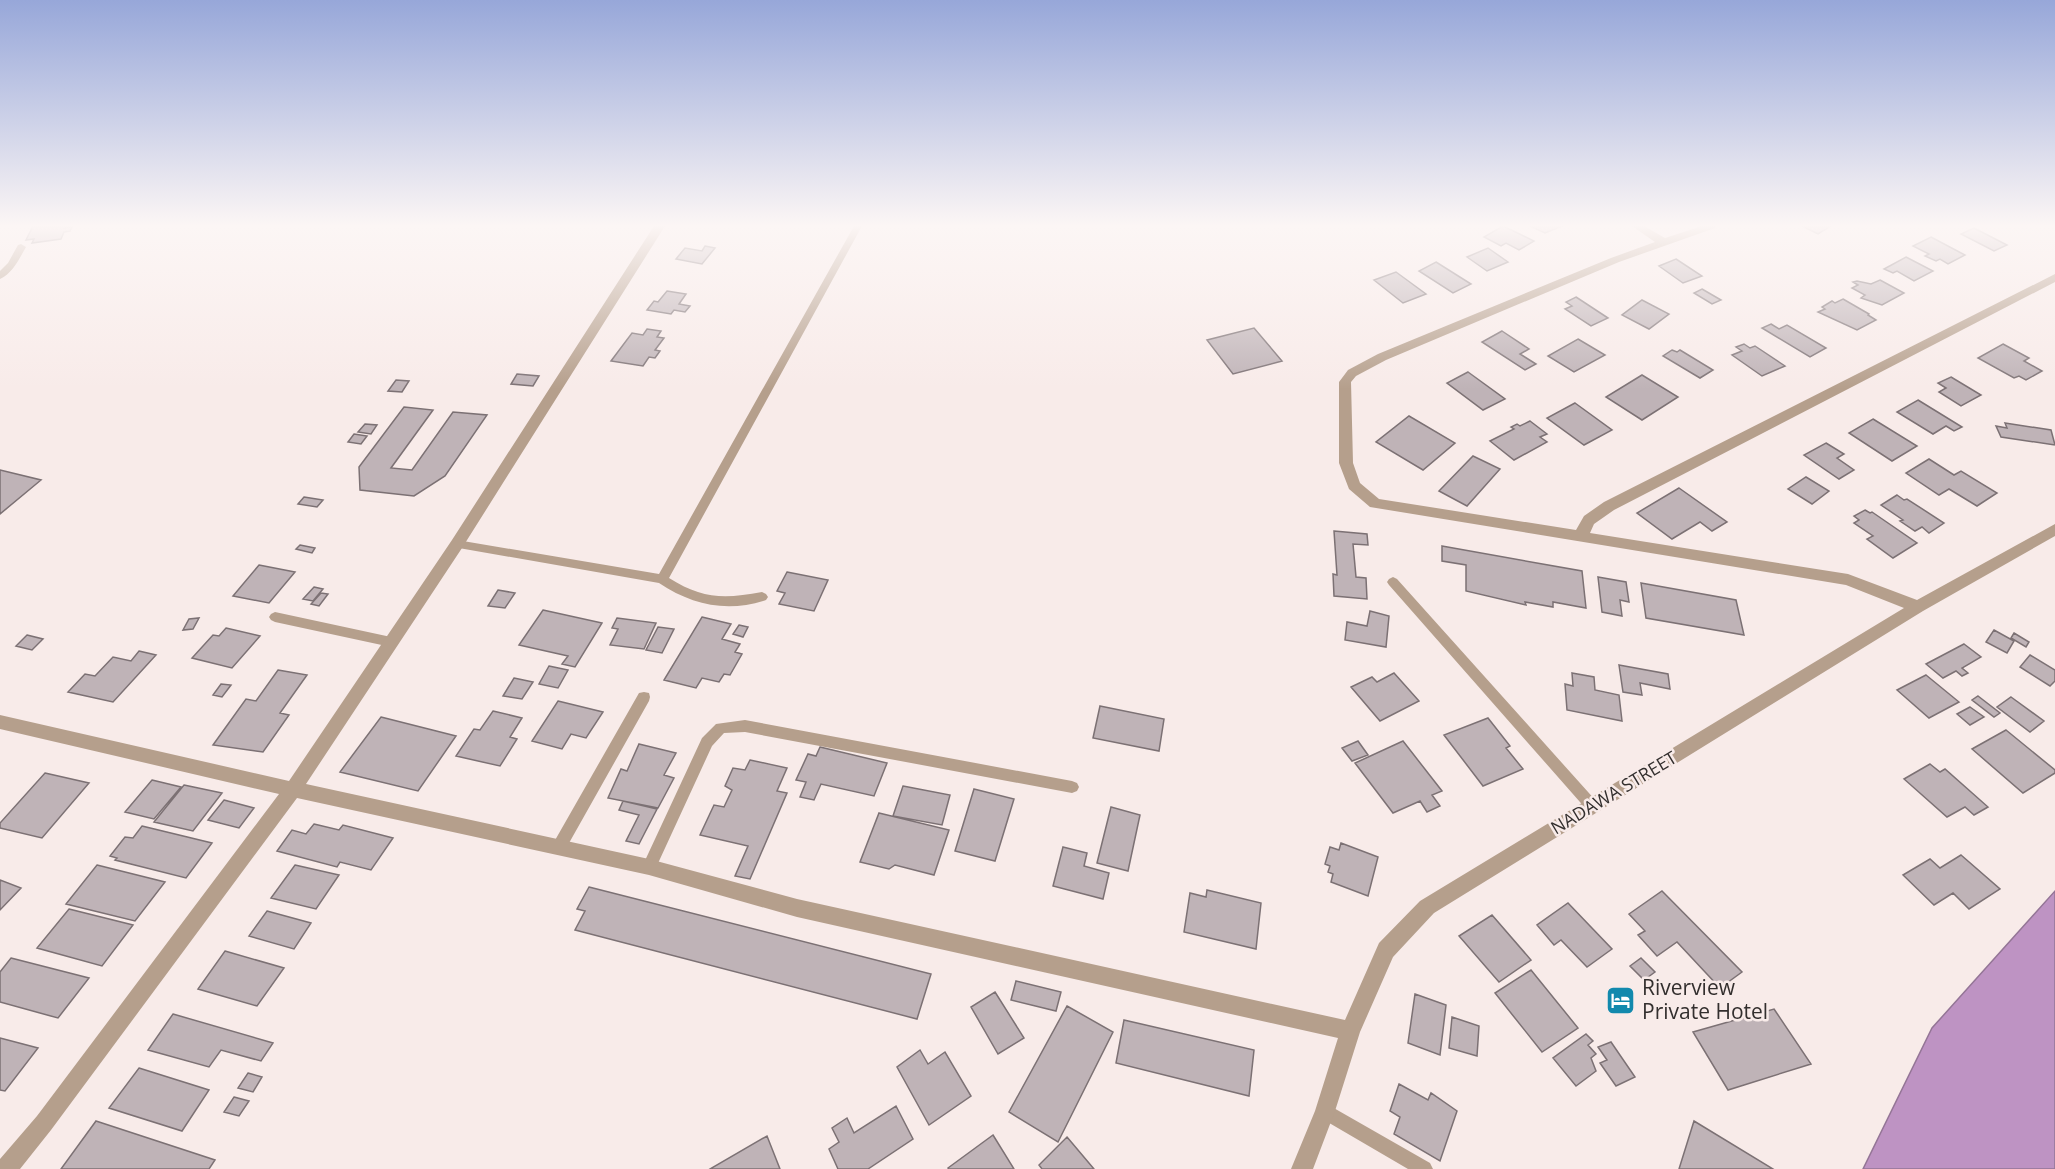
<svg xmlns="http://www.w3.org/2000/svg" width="2055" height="1169" viewBox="0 0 2055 1169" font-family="'Open Sans',sans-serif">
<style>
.water{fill:#be93c3;stroke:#947596;stroke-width:1.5}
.building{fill:#bfb3b7;stroke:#7c7174;stroke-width:1.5}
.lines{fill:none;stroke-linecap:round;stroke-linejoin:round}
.service{fill:#b59f8c;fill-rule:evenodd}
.minor{fill:#b59f8c;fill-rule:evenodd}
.labels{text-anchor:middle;stroke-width:5;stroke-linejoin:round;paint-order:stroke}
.street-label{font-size:18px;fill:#332f2e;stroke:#f8ebe9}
.near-poi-label{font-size:21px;fill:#332f2e;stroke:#f8ebe9;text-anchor:start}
</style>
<rect width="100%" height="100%" fill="#f8ebe9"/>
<path class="water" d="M2055 891V1169H1863L1932 1028Z"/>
<path class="building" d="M33 226H65L64 228 72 227 70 231 64 232 61 239 32 243 34 239 26 240Z
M1503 226 1534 241 1519 250 1506 243 1501 246 1484 237Z
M1530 226H1562L1545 233Z
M1802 226H1831L1818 234Z
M1974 228 2007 245 1994 251 1961 234Z
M1931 237 1965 255 1948 264 1940 259 1936 261 1925 256 1929 254 1913 246Z
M705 246 715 248 702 264 676 259 685 248 702 251Z
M1488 248 1508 262 1487 271 1467 257Z
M1906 257 1933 271 1914 281 1897 271 1893 273 1884 269Z
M1676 259 1702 276 1683 283 1659 266Z
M1436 262 1471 284 1453 293 1419 271Z
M1396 272 1426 294 1403 303 1374 280Z
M1880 280 1904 293 1882 305 1861 298 1865 295 1852 288 1858 285 1853 282 1857 281 1871 284Z
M1702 289 1721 300 1712 304 1694 293Z
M667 291 686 294 679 304 690 306 685 312 674 310 671 314 647 310 654 301 658 302Z
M1576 297 1608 318 1591 326 1565 309 1572 306 1566 302Z
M1843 299 1869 314 1868 315 1876 320 1857 330 1818 312 1825 309 1822 307 1832 301 1835 303Z
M1642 300 1669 314 1649 329 1622 315Z
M1771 324 1779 329 1787 325 1826 348 1810 357 1762 328Z
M1254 328 1282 361 1233 374 1207 340Z
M647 329 661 331 657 337 664 338 655 350 660 351 655 358 649 357 643 366 611 361 632 333 643 335Z
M1502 331 1529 349 1520 354 1536 364 1525 370 1482 342Z
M1578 339 1605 355 1574 372 1548 356Z
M1744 344 1750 348 1755 346 1785 366 1762 376 1732 355 1742 351 1736 347Z
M2003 344 2029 358 2024 361 2042 371 2026 380 2019 376 2014 378 1978 358Z
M1672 350 1677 352 1680 350 1713 370 1700 378 1663 356Z
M1468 372 1505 399 1483 410 1447 383Z
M517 374 539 376 533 386 511 384Z
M1642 375 1678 397 1642 420 1606 397Z
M1951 377 1981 395 1961 406 1939 392 1946 388 1938 383Z
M396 380 409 381 402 392 388 391Z
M1918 400 1962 427 1954 431 1946 426 1933 434 1897 412Z
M1575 403 1612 430 1584 445 1547 418Z
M404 407 433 410 391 468 412 470 453 412 487 415 445 476 414 496 360 490 359 467Z
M1409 416 1455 443 1423 470 1376 442Z
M1873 419 1917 446 1892 461 1849 433Z
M1530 421 1547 434 1540 437 1547 442 1514 460 1490 441 1514 429 1511 427 1517 424 1520 426Z
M2005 423 2051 430 2055 445 2001 437 1996 426 2007 428Z
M365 424 377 425 371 434 358 432Z
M354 434 367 436 361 444 348 442Z
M1826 443 1844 454 1837 458 1854 470 1839 479 1804 455Z
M1473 456 1500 469 1467 506 1439 491Z
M1929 459 1954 475 1961 471 1997 493 1977 506 1949 489 1939 495 1906 473Z
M0 470 41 480 0 514Z
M1806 477 1829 491 1812 504 1788 489Z
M1679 488 1727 522 1712 531 1700 522 1672 539 1637 513Z
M1897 495 1904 500 1907 499 1944 523 1929 533 1922 527 1915 531 1900 521 1903 520 1881 505Z
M304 497 323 500 317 507 298 504Z
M1865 510 1870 513 1872 512 1917 543 1893 558 1867 539 1873 536 1854 523 1859 520 1854 516Z
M1334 531 1367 534 1368 545 1353 544 1356 577 1366 578 1367 599 1334 596 1333 574 1337 575Z
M300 545 315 548 312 553 296 549Z
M1442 546 1582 571 1586 608 1553 602V607L1525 602 1526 605 1466 591V565L1442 561Z
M259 565 295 572 269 603 233 596Z
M787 572 828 580 814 611 779 604 785 593 777 591Z
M1598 577 1626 582 1629 602 1620 600 1622 616 1602 612Z
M1641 583 1736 600 1744 635 1646 618Z
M314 587 323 589 313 601 303 599Z
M498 590 515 593 505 608 488 606Z
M321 593 328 594 319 606 311 604Z
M543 610 602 623 575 667 562 664 568 656 519 645Z
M1370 611 1389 616 1386 647 1345 640 1347 622 1367 626Z
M702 617 731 624 722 639 740 644 735 652 742 654 730 675 724 674 719 682 702 678 696 688 664 680Z
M199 618 193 629 183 630 189 619Z
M617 618 656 623 644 649 610 645 618 629 612 628Z
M739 625 748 627 743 637 733 634Z
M658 627 674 629 662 653 646 650Z
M226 628 260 636 232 668 192 658 213 635 219 636Z
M1994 630 2014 641 2007 653 1986 642Z
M2014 633 2029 642 2026 647 2011 638Z
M27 635 43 639 32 650 16 646Z
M1964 644 1981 657 1962 668 1968 673 1962 676 1956 671 1943 678 1926 664Z
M139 651 156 655 113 702 68 692 85 674 95 676 113 657 131 661Z
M2030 655 2055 670V681L2050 686 2020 667Z
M1619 665 1668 674 1670 689 1640 683 1642 695 1623 692Z
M549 666 568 670 558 688 539 684Z
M278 670 307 675 280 713 289 715 263 752 213 745 246 699 256 701Z
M1394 673 1419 701 1380 721 1351 687 1372 677 1377 682Z
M1572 673 1594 677 1595 690 1619 695 1622 721 1567 710 1565 684 1573 686Z
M1926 675 1959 702 1929 718 1897 690Z
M514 678 533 682 522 699 503 696Z
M221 684 231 685 222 697 213 695Z
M1978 696 2000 713 1994 717 1972 700Z
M2011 697 2044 721 2030 732 1997 707Z
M558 701 603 712 586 738 571 734 562 749 532 741Z
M1100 706 1164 719 1159 751 1093 738Z
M1970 707 1984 717 1970 725 1957 714Z
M493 711 522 718 510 737 517 739 500 766 456 756 474 729 480 730Z
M381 717 456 736 418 791 340 772Z
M1488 718 1510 746 1506 748 1523 769 1483 786 1444 735Z
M2006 730 2055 770V773L2023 793 1972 749Z
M1358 741 1368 755 1352 761 1342 748Z
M1403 741 1442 791 1432 795 1440 806 1427 812 1420 801 1393 813 1355 763Z
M639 744 676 753 664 775 674 778 658 808 608 798 621 769 627 771Z
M820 747 887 763 874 796 821 784 814 800 800 797 806 782 796 780 808 754 816 756Z
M750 760 787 768 777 791 787 793 750 879 735 876 748 846 700 835 714 805 724 807 732 790 725 786 733 768 745 770Z
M1930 764 1940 772 1945 769 1988 807 1974 815 1965 807 1947 817 1904 779Z
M45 773 89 783 42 838 0 828V823Z
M152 780 181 787 154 819 125 812Z
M184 785 222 793 193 831 154 822Z
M903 786 950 795 942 825 893 816Z
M974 789 1014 799 995 861 955 851Z
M224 800 254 808 239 828 208 820Z
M623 801 657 809 639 844 626 841 639 815 619 810Z
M1111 807 1140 815 1128 871 1097 863Z
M879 813 949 830 934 875 895 865 889 869 860 862Z
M314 824 339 830 343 825 393 838 371 870 340 862 337 867 277 851 292 830 306 834Z
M142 826 212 843 186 878 115 860 117 858 110 856 125 837 133 838Z
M1341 843 1378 857 1368 896 1331 882 1333 874 1328 872 1330 866 1325 864 1330 847 1339 850Z
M1063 847 1087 853 1084 866 1109 873 1103 899 1053 886Z
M1961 855 2000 889 1969 909 1953 893 1934 905 1903 875 1930 859 1940 868Z
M97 865 165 882 135 921 66 904Z
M295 865 339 875 316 909 271 898Z
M0 880 21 888 0 910Z
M589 887 931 974 917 1019 575 930 585 911 577 909Z
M1207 890 1261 903 1256 949 1184 932 1190 893 1206 897Z
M1662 891 1742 972 1720 988 1677 942 1657 956 1638 935 1645 931 1629 914Z
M1568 903 1612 949 1587 967 1561 940 1554 945 1537 925Z
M69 909 133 925 102 966 37 948Z
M267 911 311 923 294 949 249 936Z
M1492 915 1531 960 1499 982 1459 936Z
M225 951 284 968 257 1006 198 989Z
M11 958 89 978 58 1018 0 1002V972Z
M1641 958 1655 972 1644 980 1630 966Z
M1531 970 1578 1028 1542 1052 1495 993Z
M1016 981 1061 992 1056 1011 1011 1000Z
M995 992 1024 1038 998 1054 971 1007Z
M1415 994 1446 1005 1440 1055 1408 1043Z
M1067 1006 1113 1032 1058 1142 1009 1112Z
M1774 1009 1811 1064 1728 1090 1693 1032Z
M173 1014 273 1043 261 1061 221 1050 209 1067 148 1050Z
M1452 1017 1479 1026 1477 1056 1449 1048Z
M1124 1020 1254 1050 1249 1096 1116 1063Z
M1586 1034 1593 1041 1588 1045 1596 1054 1591 1058 1596 1071 1576 1086 1553 1058Z
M0 1038 38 1048 5 1091 0 1090Z
M1611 1042 1635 1077 1616 1086 1600 1063 1607 1060 1598 1047Z
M920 1050 928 1064 945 1052 971 1096 929 1125 897 1067Z
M139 1068 209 1090 182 1131 109 1108Z
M248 1073 262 1077 253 1092 238 1088Z
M1399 1084 1428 1100 1431 1093 1457 1111 1440 1161 1394 1134 1400 1117 1390 1111Z
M234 1097 249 1101 239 1116 224 1112Z
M896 1106 913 1139 868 1169H838L829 1149 839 1142 832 1128 847 1118 854 1133Z
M96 1121 215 1160 209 1169H61Z
M1694 1121 1773 1169H1679Z
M993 1135 1014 1169H949L948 1168Z
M767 1136 780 1169H710Z
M1067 1137 1094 1169H1042L1039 1165Z"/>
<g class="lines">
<path class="service" d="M854 226H862L669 578C702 599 724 599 762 592L766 594 768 597 766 600C727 613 692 605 659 583L453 547 451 544 457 540 659 574Z
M21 244 26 247C19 259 13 273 0 279V271L8 263 18 245Z
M1393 577 1397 579 1597 802 1599 806 1597 810 1592 812 1587 810 1389 585 1387 582 1389 579Z
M275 612 391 637 395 638 397 642 395 646 391 647 275 622 271 620 269 617 271 614Z
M644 692 649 693 650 697 649 701 564 852 559 854 554 852 552 847 554 842 639 693Z
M745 720 1072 781 1077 783 1079 787 1077 791 1072 793 745 732 724 733 712 746 654 872 649 874 644 872 642 867 702 738 716 724Z
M1325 1103 1430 1163 1433 1169H1408L1319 1117 1317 1111 1319 1105Z"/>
<path class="minor" d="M654 226H665L462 548 306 784 649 859 797 899 1345 1020 1379 943 1420 901 1904 608 1846 585 1370 507 1349 489 1339 463V382L1348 370 1378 354 1611 258 1655 242 1632 226H1644L1665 238 1702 226H1716L1715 228 1619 262 1386 360 1356 376 1351 382 1353 463 1360 483 1379 499 1576 530 1584 516 1604 502 2055 274V282L1614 510 1594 524 1590 533 1848 574 1917 600 2055 524V536L1923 611 1434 913 1393 957 1360 1032 1335 1111 1313 1169H1291L1315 1111 1338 1038 797 917 649 875 297 798 51 1130 20 1169H0V1159L37 1116 279 794 0 729V715L289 781 452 540Z"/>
</g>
<linearGradient id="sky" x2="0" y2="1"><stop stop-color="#97a7d9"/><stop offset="0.58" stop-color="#fcf6f5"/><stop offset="1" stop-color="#fcf6f5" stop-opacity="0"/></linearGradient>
<rect width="2055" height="389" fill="url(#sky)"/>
<defs>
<symbol id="hotel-square" viewBox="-11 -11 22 22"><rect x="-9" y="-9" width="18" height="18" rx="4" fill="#1289ad" stroke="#f8ebe9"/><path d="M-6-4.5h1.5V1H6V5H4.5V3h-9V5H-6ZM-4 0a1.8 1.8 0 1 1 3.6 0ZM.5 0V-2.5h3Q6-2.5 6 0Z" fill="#fff"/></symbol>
</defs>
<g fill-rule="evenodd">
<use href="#hotel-square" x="1604" y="984" width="33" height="33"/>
</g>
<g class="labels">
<g class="street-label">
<text transform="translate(1614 793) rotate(-31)" y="6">NADAWA STREET</text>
</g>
<g class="near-poi-label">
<text x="1642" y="995">Riverview<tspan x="1642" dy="24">Private Hotel</tspan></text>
</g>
</g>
</svg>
